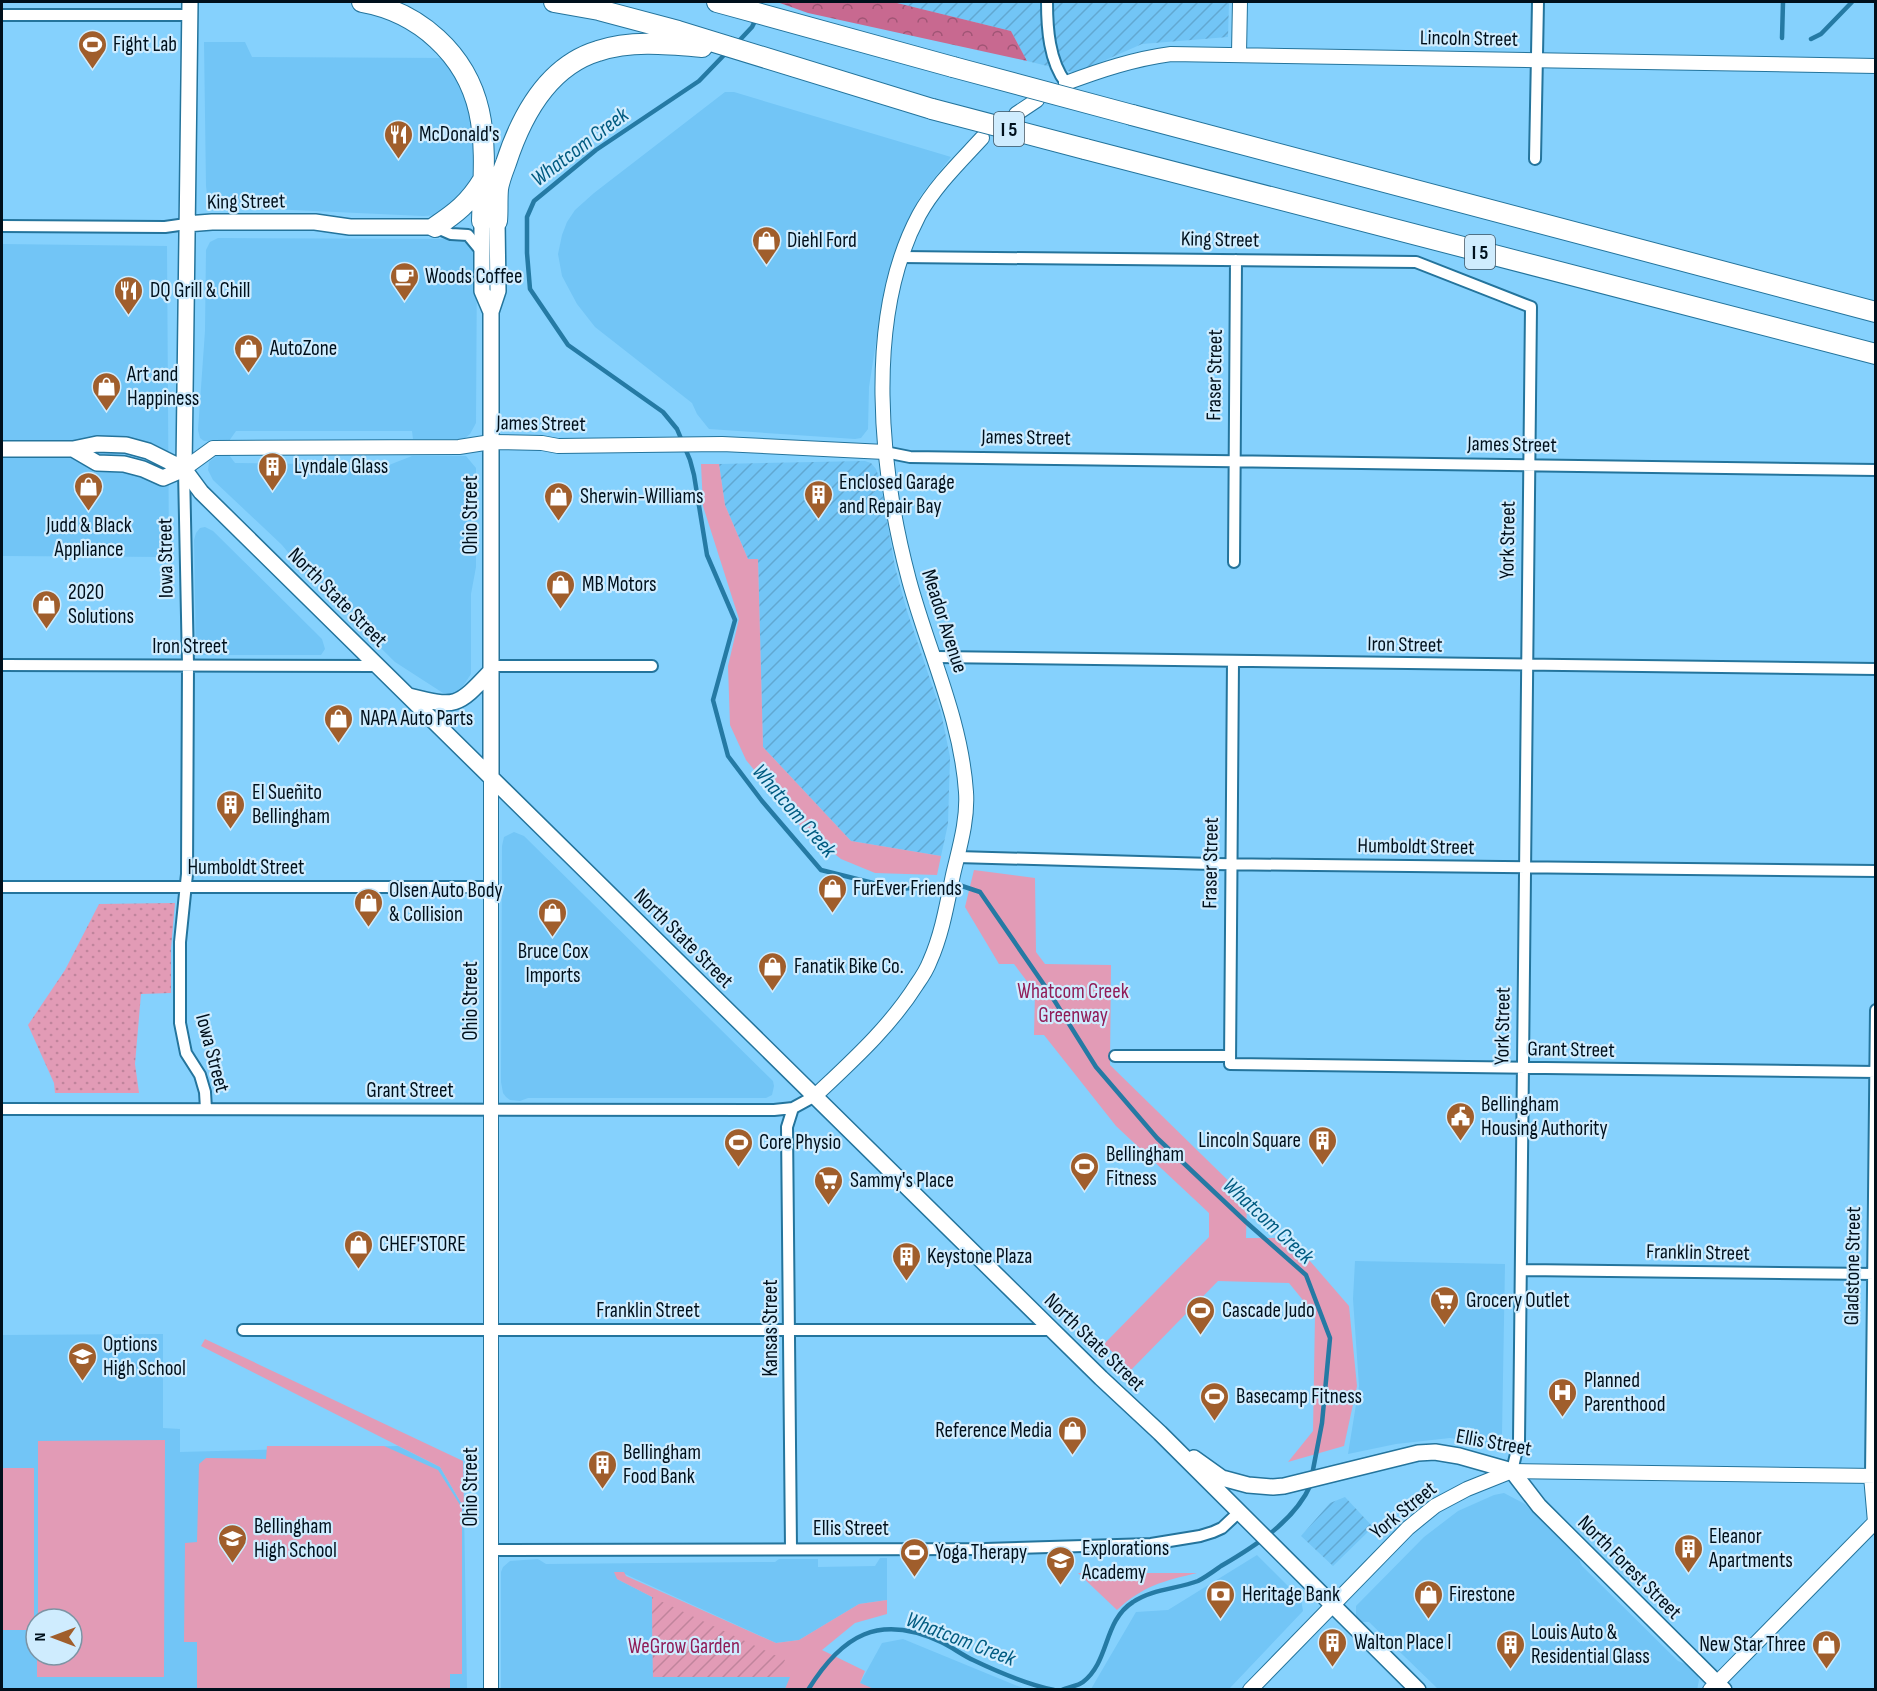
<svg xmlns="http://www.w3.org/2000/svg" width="1877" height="1691" viewBox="0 0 1877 1691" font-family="'Sofia Sans Condensed',sans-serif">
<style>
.built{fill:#72c5f6;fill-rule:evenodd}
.industrial{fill:url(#industrial-furrows)}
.grass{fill:url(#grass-dots)}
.forest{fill:url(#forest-crowns)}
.park{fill:#e29bb6}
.garden{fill:url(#garden-furrows)}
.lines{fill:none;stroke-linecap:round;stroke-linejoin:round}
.stream{stroke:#257aa4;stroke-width:4.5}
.minor-casing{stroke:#24749c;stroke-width:14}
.tertiary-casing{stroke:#24749c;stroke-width:16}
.secondary-casing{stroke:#24749c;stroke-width:18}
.motorway-casing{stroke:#24749c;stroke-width:22}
.minor{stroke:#fff;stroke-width:10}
.tertiary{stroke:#fff;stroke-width:14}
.secondary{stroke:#fff;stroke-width:15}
.motorway{stroke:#fff;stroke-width:20}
.motorway-bridge-casing{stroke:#24749c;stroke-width:22;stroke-linecap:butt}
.motorway-bridge{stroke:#fff;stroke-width:20}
.labels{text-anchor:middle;stroke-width:4.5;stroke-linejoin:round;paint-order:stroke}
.shield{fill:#cfecfe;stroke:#3e5260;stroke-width:1.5}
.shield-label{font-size:20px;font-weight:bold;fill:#00101c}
.street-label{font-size:21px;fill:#00101c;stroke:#cfecfe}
.poi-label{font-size:21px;fill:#00101c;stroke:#cfecfe;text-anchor:start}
.park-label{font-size:21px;fill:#901c57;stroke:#cfecfe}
.water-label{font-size:22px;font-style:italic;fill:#005b81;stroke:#cfecfe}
</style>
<defs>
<pattern id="industrial-furrows" width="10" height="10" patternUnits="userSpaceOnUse" patternTransform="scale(1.5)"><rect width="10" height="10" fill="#72c5f6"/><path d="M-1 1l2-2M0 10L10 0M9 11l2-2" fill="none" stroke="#61a8d2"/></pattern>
<pattern id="grass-dots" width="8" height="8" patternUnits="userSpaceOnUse" patternTransform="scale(1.5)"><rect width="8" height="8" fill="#e29bb6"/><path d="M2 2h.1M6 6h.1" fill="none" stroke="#c0849c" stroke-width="1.8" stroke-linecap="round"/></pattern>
<pattern id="forest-crowns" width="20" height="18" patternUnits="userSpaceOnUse" patternTransform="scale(1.5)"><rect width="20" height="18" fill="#c86990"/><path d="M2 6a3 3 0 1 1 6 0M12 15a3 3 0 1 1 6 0" fill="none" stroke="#a05575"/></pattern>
<pattern id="garden-furrows" width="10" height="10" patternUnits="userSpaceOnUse" patternTransform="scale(1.5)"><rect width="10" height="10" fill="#e29bb6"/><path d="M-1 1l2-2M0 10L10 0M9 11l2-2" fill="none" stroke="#c0849c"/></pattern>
</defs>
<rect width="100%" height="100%" fill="#85d1fd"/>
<path class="built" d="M204 42H245L252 57 446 58 465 90 476 140 474 187 441 215 423 216 225 207 217 205 207 194 206 186Z
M725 92H734L951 157 921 195 899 240 885 285 869 387 868 429 861 438 855 439 709 429 697 414 692 403 595 327 577 304 562 276 558 254 562 235 567 222 575 210 594 193Z
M218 238 465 239 477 254 476 423 470 434 465 438 458 439H413L412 431H236L229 441H204L200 438 198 430 205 331 206 250 210 242Z
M2 244 167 246 169 557 2 556Z
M225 453 229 455 235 463 389 465 412 456H466L476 468V567L471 594V674L461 689 453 695 443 693 395 662 304 572 282 545 213 480 208 470 209 462 219 454Z
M205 527 213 531 322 639 325 649 321 655H196L194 540 196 533 200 528Z
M514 832 524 836 773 1081 774 1086 772 1095 766 1098H528L520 1101 510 1100 506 1097 503 1093 501 1082 502 846 504 837Z
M1355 1261 1505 1264 1502 1434 1499 1441 1492 1445 1450 1438 1396 1444 1348 1454 1359 1386 1353 1299Z
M163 1334V1428L180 1429V1452L398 1446 440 1467 464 1508 467 1689H2V1335ZM36 1619H72V1655H36Z
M1504 1493 1525 1504 1578 1557 1582 1566 1678 1661 1688 1665 1696 1672 1699 1680 1697 1690 1438 1689 1369 1622H1362L1356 1616V1606L1424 1537 1458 1511 1494 1495Z
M1257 1555 1301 1599 1303 1611 1229 1689H1091L1136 1612 1168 1610Z
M880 1558H887V1600L859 1604 799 1640 776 1643 625 1574 617 1579 652 1597 653 1677H791L785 1689 501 1690V1572L503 1567 510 1561 538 1559 546 1564 775 1562 779 1559H818V1567L875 1566Z
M903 1639 1025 1689 874 1690 860 1683 882 1643Z"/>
<path class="industrial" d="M893 2H1229L1228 37 1142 44 1076 73 1027 61 1011 31Z
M865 461 871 463 876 469 880 480 895 567 907 611 941 712 950 757 948 824 941 856 851 841 763 747 758 559H748L725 505 719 464Z
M1345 1497 1373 1527 1333 1566 1301 1536 1330 1503Z"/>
<path class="grass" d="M175 903 171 948V993L141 994 135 1064 139 1093H55L54 1083 28 1025 65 970 99 904Z"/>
<path class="forest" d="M777 2H893L1011 31 1027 61 808 13Z"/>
<path class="park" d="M701 464H719L725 505 748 559H758L763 747 851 841 941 856 937 875 875 873 841 859 801 827 746 760 730 725 728 666 739 619 703 506Z
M974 870 1035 878 1036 952 1045 964 1111 965 1110 1065 1247 1199 1246 1238H1290L1349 1306 1357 1386 1344 1446 1288 1462 1313 1431 1315 1315 1289 1283 1218 1281 1131 1370 1104 1344 1209 1237V1213L1116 1126 1044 1035H1034L1035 992 1014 964H999L965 907Z
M205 1339 463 1461 464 1508 440 1467 201 1346Z
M165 1440 164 1677H37V1655H72V1619H38V1441Z
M267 1446H384L438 1470 462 1508V1674H450V1689H197V1642H184L185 1543 197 1542 199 1464 206 1458 266 1459Z
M2 1468H34V1630H2Z
M614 1572H624L626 1576 776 1643 799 1640 859 1604 887 1600V1614L855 1623 822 1650 865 1671 860 1683 874 1689H785L790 1677H653L652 1597 617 1579Z
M1078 1573H1197C1163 1581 1143 1586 1117 1610Z"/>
<path class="garden" d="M652 1597 785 1660 777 1677H653Z"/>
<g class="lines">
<path class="stream" d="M1782 38 1783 2
M1811 39 1821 34 1852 2
M737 43 752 27 756 19
M726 53 699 81 596 150 534 201 527 217V253L530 289 568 345 663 412 677 429 690 460 694 475 707 555 735 620 713 700 728 756 762 801 821 870 897 889 959 885 980 892 1049 992 1096 1067 1157 1138 1246 1222 1306 1275 1330 1338 1322 1423 1312 1475
M808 1690C842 1635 879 1613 941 1642 952 1647 962 1655 973 1660 998 1672 1026 1684 1054 1690
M1062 1690C1068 1687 1078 1686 1083 1682 1110 1661 1103 1621 1133 1602 1152 1589 1177 1589 1198 1581 1206 1577 1214 1571 1221 1566 1255 1546 1295 1521 1311 1484"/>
<defs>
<path id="minor" d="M1047 2C1047 28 1049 61 1066 83
M2 15H190
M1535 159 1538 2
M2 226 165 227 186 224
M435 227 451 234 468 235 482 252
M901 257 1416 262 1531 307 1519 1441 1512 1471
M885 452 910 457 1876 470
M184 470 188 665 187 874 180 942V1023L186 1053 200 1075 205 1092 206 1109
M1234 562 1236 260
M935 657 1876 669
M1233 661 1230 1064 1876 1072
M2 665 378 666
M491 666H652
M957 857 1212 864 1876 871
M2 887H491
M1115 1056H1230
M2 1109 774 1110 793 1108 815 1096
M1521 1270 1876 1274
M243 1330H1053
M1871 1476 1876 1010
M791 1549 787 1127 793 1108
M491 1550 985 1549 1151 1544 1200 1536 1213 1532 1222 1528 1238 1513"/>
<path id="tertiary" d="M1239 53 1240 2
M1066 83C1101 70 1134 59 1171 54L1876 66
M1016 114 1037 100
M184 469 213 448 459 447 491 442 542 443 558 446 722 444 885 452
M815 1096C852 1061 890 1027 917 984 922 977 927 969 930 961 942 934 947 904 953 875 959 849 968 820 966 792 961 718 928 651 909 580 880 471 864 318 919 215 935 186 959 163 982 138
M491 1690V777
M1250 1690 1408 1528 1435 1506 1467 1489 1512 1471 1876 1476
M1710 1690 1875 1522 1871 1476"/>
<path id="secondary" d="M482 221V291L491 312
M186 224 212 222H315L350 227H435
M2 449H73L97 444 126 445 148 451 184 469 201 492 1101 1378 1160 1433 1418 1690
M73 449 97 463 124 464 143 469 163 478 184 469
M184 469 190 2
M409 696C457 708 457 707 491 671
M491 777V312L498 291 497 221
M1194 1458 1222 1478 1248 1485 1273 1487 1284 1486 1418 1453 1435 1452 1459 1456 1512 1471 1539 1506 1724 1690"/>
<path id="motorway" d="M362 2C419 12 466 54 479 111 487 147 483 185 482 221
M554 2 599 10 678 31 932 109
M717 2 953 67
M1132 115 1876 312
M1085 149 1876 354
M497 221C498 211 497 200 498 189 499 181 503 171 506 163 521 117 548 66 598 51 631 40 668 44 702 47
M435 227C456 213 469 203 483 180"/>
</defs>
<use href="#minor" class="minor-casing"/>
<use href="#tertiary" class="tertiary-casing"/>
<use href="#secondary" class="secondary-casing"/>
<use href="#motorway" class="motorway-casing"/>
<use href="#minor" class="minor"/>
<use href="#tertiary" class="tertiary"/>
<use href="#secondary" class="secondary"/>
<use href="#motorway" class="motorway"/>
<defs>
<path id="motorway-bridge" d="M953 67 1132 115
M932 109 1085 149"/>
</defs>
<use href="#motorway-bridge" class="motorway-bridge-casing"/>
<use href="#motorway-bridge" class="motorway-bridge"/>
</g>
<defs>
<symbol id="stadium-pin" viewBox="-11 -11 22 30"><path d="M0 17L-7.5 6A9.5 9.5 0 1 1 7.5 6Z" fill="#a05e2c" stroke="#cfecfe"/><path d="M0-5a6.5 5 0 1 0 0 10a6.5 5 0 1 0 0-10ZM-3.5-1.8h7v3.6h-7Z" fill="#fff"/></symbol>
<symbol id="restaurant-pin" viewBox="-11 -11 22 30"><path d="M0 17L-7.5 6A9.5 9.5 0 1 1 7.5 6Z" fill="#a05e2c" stroke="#cfecfe"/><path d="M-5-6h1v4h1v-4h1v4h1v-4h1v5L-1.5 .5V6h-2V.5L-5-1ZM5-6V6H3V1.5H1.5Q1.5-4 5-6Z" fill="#fff"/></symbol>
<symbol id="shop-pin" viewBox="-11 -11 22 30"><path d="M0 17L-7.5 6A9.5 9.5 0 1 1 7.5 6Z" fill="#a05e2c" stroke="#cfecfe"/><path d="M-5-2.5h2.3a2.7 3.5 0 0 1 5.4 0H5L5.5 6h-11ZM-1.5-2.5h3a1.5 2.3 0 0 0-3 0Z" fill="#fff"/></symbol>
<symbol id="cafe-pin" viewBox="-11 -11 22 30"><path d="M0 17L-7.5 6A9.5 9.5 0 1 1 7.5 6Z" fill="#a05e2c" stroke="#cfecfe"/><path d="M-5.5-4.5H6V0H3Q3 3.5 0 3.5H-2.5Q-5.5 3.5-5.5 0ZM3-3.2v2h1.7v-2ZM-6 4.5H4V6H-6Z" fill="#fff"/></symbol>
<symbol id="building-pin" viewBox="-11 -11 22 30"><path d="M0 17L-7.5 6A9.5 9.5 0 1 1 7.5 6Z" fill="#a05e2c" stroke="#cfecfe"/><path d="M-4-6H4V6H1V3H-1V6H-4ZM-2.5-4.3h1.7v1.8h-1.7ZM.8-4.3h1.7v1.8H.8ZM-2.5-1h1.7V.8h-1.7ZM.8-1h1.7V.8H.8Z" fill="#fff"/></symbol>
<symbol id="civic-pin" viewBox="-11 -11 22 30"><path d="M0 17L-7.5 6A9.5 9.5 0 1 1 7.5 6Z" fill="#a05e2c" stroke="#cfecfe"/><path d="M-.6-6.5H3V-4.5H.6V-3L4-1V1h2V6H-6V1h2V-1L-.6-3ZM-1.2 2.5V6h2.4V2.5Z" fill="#fff"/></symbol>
<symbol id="supermarket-pin" viewBox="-11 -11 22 30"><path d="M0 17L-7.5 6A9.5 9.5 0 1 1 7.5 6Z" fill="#a05e2c" stroke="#cfecfe"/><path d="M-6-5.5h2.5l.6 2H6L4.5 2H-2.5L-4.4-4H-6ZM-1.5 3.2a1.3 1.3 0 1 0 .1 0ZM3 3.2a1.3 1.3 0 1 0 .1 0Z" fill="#fff"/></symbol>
<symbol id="school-pin" viewBox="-11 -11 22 30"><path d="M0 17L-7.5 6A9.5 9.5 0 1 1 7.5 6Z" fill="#a05e2c" stroke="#cfecfe"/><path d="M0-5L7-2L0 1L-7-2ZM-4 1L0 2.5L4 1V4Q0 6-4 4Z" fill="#fff"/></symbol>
<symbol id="hospital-pin" viewBox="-11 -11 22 30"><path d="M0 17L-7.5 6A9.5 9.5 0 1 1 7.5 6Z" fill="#a05e2c" stroke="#cfecfe"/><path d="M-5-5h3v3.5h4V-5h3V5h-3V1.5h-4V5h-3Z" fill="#fff"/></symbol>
<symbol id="bank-pin" viewBox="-11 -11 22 30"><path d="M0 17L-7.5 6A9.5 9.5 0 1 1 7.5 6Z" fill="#a05e2c" stroke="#cfecfe"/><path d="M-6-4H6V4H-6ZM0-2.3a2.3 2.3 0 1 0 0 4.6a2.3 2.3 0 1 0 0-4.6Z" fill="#fff"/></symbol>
</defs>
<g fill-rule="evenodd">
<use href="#stadium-pin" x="76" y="28" width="33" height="45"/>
<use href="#restaurant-pin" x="382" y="118" width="33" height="45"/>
<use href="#shop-pin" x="750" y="224" width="33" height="45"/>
<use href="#cafe-pin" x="388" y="260" width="33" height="45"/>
<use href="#restaurant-pin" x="112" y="274" width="33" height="45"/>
<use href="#shop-pin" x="232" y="332" width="33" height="45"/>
<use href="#shop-pin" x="90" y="370" width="33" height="45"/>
<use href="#building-pin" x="256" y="450" width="33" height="45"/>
<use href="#shop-pin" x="72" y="470" width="33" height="45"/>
<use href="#building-pin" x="802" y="478" width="33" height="45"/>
<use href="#shop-pin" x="542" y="480" width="33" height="45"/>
<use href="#shop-pin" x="544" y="568" width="33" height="45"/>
<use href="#shop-pin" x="30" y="588" width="33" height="45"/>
<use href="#shop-pin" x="322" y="702" width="33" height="45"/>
<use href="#building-pin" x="214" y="788" width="33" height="45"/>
<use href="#shop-pin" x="816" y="872" width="33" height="45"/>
<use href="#shop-pin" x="352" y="886" width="33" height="45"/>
<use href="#shop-pin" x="536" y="896" width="33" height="45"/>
<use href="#shop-pin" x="756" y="950" width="33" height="45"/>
<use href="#civic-pin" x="1444" y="1100" width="33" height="45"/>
<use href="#building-pin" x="1306" y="1124" width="33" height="45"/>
<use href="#stadium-pin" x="722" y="1126" width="33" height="45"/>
<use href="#stadium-pin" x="1068" y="1150" width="33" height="45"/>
<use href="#supermarket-pin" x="812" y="1164" width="33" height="45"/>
<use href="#shop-pin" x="342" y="1228" width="33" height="45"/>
<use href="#building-pin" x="890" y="1240" width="33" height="45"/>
<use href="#supermarket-pin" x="1428" y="1284" width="33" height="45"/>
<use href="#stadium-pin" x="1184" y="1294" width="33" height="45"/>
<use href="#school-pin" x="66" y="1340" width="33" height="45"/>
<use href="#hospital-pin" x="1546" y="1376" width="33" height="45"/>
<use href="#stadium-pin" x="1198" y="1380" width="33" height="45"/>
<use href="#shop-pin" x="1056" y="1414" width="33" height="45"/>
<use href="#building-pin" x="586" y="1448" width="33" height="45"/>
<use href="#school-pin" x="216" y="1522" width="33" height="45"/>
<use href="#building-pin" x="1672" y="1532" width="33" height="45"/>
<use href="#stadium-pin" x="898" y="1536" width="33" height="45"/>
<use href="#school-pin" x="1044" y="1544" width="33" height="45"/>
<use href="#bank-pin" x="1204" y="1578" width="33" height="45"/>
<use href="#shop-pin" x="1412" y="1578" width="33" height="45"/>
<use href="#building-pin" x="1316" y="1626" width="33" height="45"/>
<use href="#building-pin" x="1494" y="1628" width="33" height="45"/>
<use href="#shop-pin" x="1810" y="1628" width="33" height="45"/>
</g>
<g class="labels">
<g class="shield">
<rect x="994" y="112" width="30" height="34" rx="4.5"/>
<rect x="1465" y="235" width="30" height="34" rx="4.5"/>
</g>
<g class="shield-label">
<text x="1009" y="136">I 5</text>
<text x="1480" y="259">I 5</text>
</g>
<g class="street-label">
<text transform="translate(1469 38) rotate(1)" y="7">Lincoln Street</text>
<text transform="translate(246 201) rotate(-1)" y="7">King Street</text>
<text transform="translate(1220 239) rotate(1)" y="7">King Street</text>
<text transform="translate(1214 375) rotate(-89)" y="7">Fraser Street</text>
<text transform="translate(541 423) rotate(1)" y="7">James Street</text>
<text transform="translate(1026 437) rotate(1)" y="7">James Street</text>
<text transform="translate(1512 444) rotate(1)" y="7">James Street</text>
<text transform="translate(470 515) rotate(-90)" y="7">Ohio Street</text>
<text transform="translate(1507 540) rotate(-89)" y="7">York Street</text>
<text transform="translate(165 558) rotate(-91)" y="7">Iowa Street</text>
<text transform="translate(338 597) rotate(45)" y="7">North State Street</text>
<text transform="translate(945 621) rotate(72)" y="7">Meador Avenue</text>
<text transform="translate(1405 644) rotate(1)" y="7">Iron Street</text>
<text x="190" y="653">Iron Street</text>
<text transform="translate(1416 846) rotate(1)" y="7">Humboldt Street</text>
<text transform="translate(1210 863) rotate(-89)" y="7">Fraser Street</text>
<text x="246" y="874">Humboldt Street</text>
<text transform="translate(684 938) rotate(45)" y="7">North State Street</text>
<text transform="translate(470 1001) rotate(-90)" y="7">Ohio Street</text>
<text transform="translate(1502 1026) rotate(-89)" y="7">York Street</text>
<text transform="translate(1571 1049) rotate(1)" y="7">Grant Street</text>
<text transform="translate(213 1053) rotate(75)" y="7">Iowa Street</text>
<text x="410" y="1097">Grant Street</text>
<text transform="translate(1698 1252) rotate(1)" y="7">Franklin Street</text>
<text transform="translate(1852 1266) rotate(-89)" y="7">Gladstone Street</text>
<text x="648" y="1317">Franklin Street</text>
<text transform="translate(770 1328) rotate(-90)" y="7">Kansas Street</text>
<text transform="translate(1095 1342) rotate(44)" y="7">North State Street</text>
<text transform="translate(1494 1442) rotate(10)" y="7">Ellis Street</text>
<text transform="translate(470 1487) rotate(-90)" y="7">Ohio Street</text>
<text transform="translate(1403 1510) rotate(-39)" y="7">York Street</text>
<text x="851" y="1535">Ellis Street</text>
<text transform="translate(1630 1567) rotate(45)" y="7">North Forest Street</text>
</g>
<g class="poi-label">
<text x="113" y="51">Fight Lab</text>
<text x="419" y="141">McDonald's</text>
<text x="787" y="247">Diehl Ford</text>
<text x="425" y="283">Woods Coffee</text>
<text x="150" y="297">DQ Grill &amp; Chill</text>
<text x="270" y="355">AutoZone</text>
<text x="127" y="381">Art and<tspan x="127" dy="24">Happiness</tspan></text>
<text x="294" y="473">Lyndale Glass</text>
<text x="839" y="489">Enclosed Garage<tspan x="839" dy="24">and Repair Bay</tspan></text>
<text x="580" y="503">Sherwin-Williams</text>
<text x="89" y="532" text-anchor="middle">Judd &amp; Black<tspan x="89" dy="24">Appliance</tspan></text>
<text x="582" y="591">MB Motors</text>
<text x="68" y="599">2020<tspan x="68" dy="24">Solutions</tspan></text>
<text x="360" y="725">NAPA Auto Parts</text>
<text x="252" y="799">El Sueñito<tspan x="252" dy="24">Bellingham</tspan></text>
<text x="853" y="895">FurEver Friends</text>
<text x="389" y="897">Olsen Auto Body<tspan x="389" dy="24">&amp; Collision</tspan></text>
<text x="553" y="958" text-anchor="middle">Bruce Cox<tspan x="553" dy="24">Imports</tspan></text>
<text x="794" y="973">Fanatik Bike Co.</text>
<text x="1481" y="1111">Bellingham<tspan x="1481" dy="24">Housing Authority</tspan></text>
<text x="1301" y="1147" text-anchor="end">Lincoln Square</text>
<text x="759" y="1149">Core Physio</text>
<text x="1106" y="1161">Bellingham<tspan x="1106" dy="24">Fitness</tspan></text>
<text x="850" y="1187">Sammy's Place</text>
<text x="379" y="1251">CHEF'STORE</text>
<text x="927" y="1263">Keystone Plaza</text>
<text x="1466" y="1307">Grocery Outlet</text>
<text x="1222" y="1317">Cascade Judo</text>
<text x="103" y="1351">Options<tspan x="103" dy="24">High School</tspan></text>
<text x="1584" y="1387">Planned<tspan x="1584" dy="24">Parenthood</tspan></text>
<text x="1236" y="1403">Basecamp Fitness</text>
<text x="1052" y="1437" text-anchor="end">Reference Media</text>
<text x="623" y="1459">Bellingham<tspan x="623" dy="24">Food Bank</tspan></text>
<text x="254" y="1533">Bellingham<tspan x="254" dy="24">High School</tspan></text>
<text x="1709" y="1543">Eleanor<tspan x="1709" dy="24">Apartments</tspan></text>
<text x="1082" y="1555">Explorations<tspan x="1082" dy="24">Academy</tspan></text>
<text x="935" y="1559">Yoga Therapy</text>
<text x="1242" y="1601">Heritage Bank</text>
<text x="1449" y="1601">Firestone</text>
<text x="1531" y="1639">Louis Auto &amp;<tspan x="1531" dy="24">Residential Glass</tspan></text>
<text x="1354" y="1649">Walton Place I</text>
<text x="1806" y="1651" text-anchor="end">New Star Three</text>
</g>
<g class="park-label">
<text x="1073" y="998">Whatcom Creek<tspan x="1073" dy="24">Greenway</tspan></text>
<text x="684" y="1653">WeGrow Garden</text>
</g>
<g class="water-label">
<text transform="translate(579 146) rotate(-37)" y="8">Whatcom Creek</text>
<text transform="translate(795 810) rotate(49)" y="8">Whatcom Creek</text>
<text transform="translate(1269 1220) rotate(43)" y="8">Whatcom Creek</text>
<text transform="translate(961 1638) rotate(21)" y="8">Whatcom Creek</text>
</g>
</g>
<rect width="1877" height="1691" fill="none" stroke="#00101c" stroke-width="6"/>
<g transform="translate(54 1637) rotate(270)"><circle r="28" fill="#cfecfe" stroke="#7c94a4" stroke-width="1.5"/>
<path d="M0-4.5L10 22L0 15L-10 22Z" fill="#a05e2c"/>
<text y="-9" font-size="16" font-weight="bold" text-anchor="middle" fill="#00101c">N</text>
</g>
</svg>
